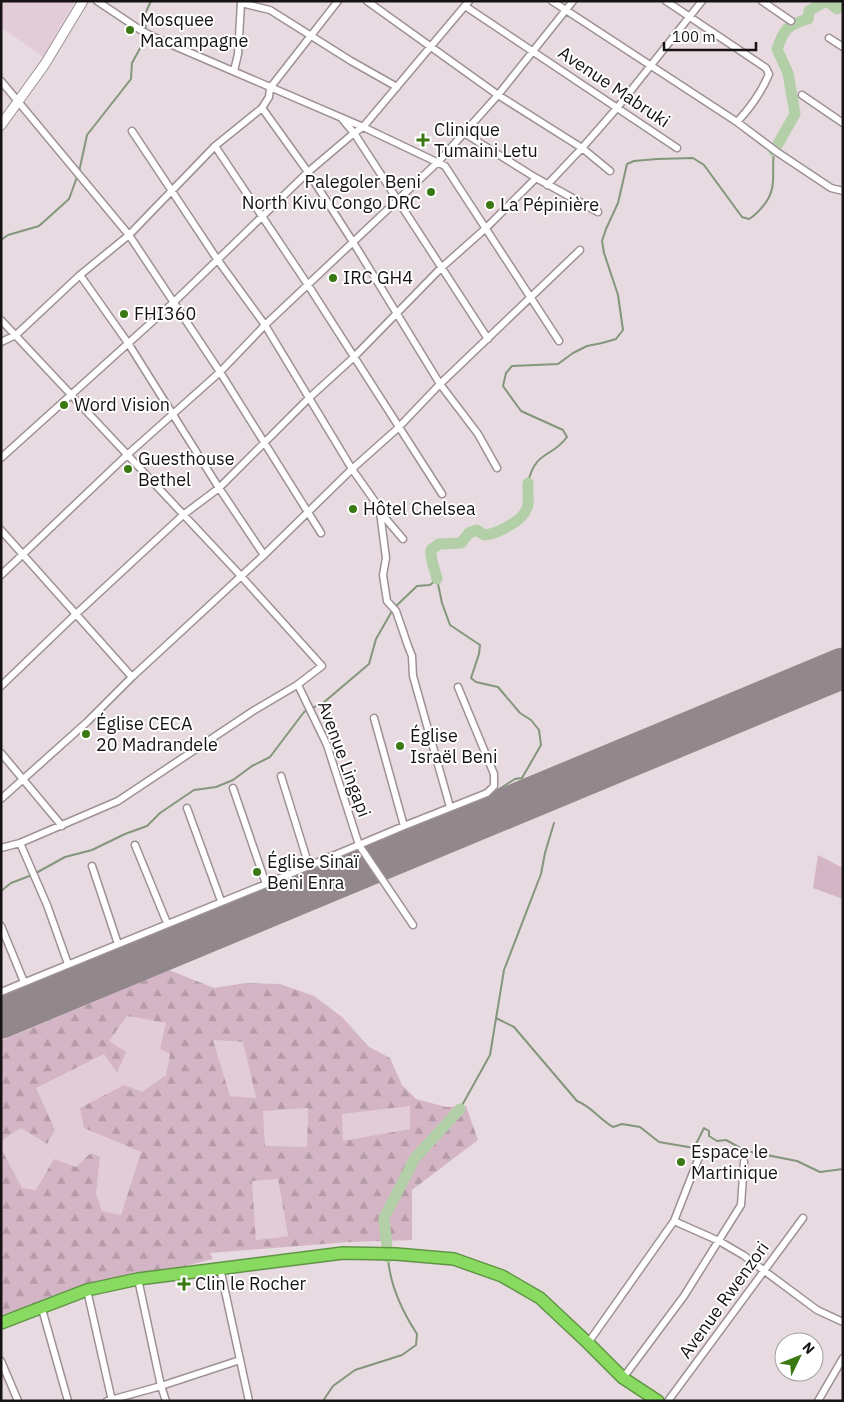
<svg xmlns="http://www.w3.org/2000/svg" width="844" height="1402" viewBox="0 0 844 1402" font-family="'IBM Plex Sans',sans-serif">
<style>
.built{fill:#e2ccd7}
.green{fill:#d4b5c5}
.forest{fill:url(#forest-firs);fill-rule:evenodd}
.lines{fill:none;stroke-linecap:round;stroke-linejoin:round}
.stream{stroke:#84967b;stroke-width:2}
.river{stroke:#b3cfa7;stroke-width:11}
.runway{stroke:#92888c;stroke-width:41}
.street-casing{stroke:#9e9097;stroke-width:9}
.secondary-casing{stroke:#9e9097;stroke-width:11}
.highway-casing{stroke:#609445;stroke-width:14}
.street{stroke:#fff;stroke-width:6}
.secondary{stroke:#fff;stroke-width:9}
.highway{stroke:#88da60;stroke-width:11}
.poi-dot{fill:#3a7812;stroke:#fff;stroke-width:2}
.labels{text-anchor:middle;stroke-width:4;stroke-linejoin:round;paint-order:stroke}
.poi-label{font-size:18px;fill:#171214;stroke:#fff;text-anchor:start}
.street-label{font-size:18px;fill:#171214;stroke:#fff}
</style>
<defs>
<pattern id="forest-firs" width="22" height="20" patternUnits="userSpaceOnUse" patternTransform="scale(1.25)"><rect width="22" height="20" fill="#d4b5c5"/><path d="M5 1l3.5 6h-7zM16 11l3.5 6h-7z" fill="#b59ba8"/></pattern>
</defs>
<rect width="100%" height="100%" fill="#e8dae1"/>
<path class="built" d="M1 1H75L43 57 1 27Z
M843 655V683L1 1041V1003Z
M127 1016 166 1023 160 1049 170 1053 166 1075 142 1092 85 1128 141 1152 121 1215 102 1211 96 1194 100 1157 91 1153 77 1167 37 1190 22 1188 1 1148V1141L21 1128 46 1144 35 1088 104 1054 117 1072 109 1041Z
M213 1040 243 1042 256 1098 229 1096Z
M411 1106 410 1129 343 1142 342 1113Z
M308 1108 307 1147H265L263 1111Z
M278 1179 288 1236 256 1240 252 1180Z"/>
<path class="green" d="M818 855 843 868V899L813 888Z"/>
<path class="forest" d="M169 970 214 988 245 983 280 984 314 996 342 1017 369 1047 390 1058 402 1085 416 1099 446 1107 466 1106 478 1140 412 1190V1240L349 1242 210 1253 213 1259 56 1298 1 1315V1148L22 1188 36 1190 54 1159 76 1167 91 1153 100 1157 96 1194 102 1211 121 1215 141 1152 84 1128 80 1108 124 1085 142 1092 166 1075 170 1054 160 1049 166 1023 127 1016 109 1041 126 1052 117 1073 104 1054 36 1088 55 1130 47 1144 21 1128 1 1141V1041ZM213 1040 243 1042 256 1098 230 1096ZM410 1106V1129L343 1141 342 1114ZM308 1108 307 1147 265 1146 263 1111ZM278 1179 288 1236 256 1240 252 1181Z"/>
<g class="lines">
<path class="stream" d="M79 172 87 135 131 79 132 63 144 41 146 34 145 14 151 1
M1 240 8 235 39 226 69 199 77 177
M528 483C535 450 552 458 567 437L563 430 521 411 503 386 506 373 512 366 558 364 573 353 587 346 602 343 616 339 623 330 618 295 604 253 602 241 606 229 618 203 627 164 634 161 657 159 693 158 704 165 742 217 749 219C756 215 759 211 764 205 778 187 771 173 774 152
M395 607 417 586 430 585 437 579 442 603 450 625 480 645 479 654 471 678 476 682 498 687 520 713 531 720 539 730 541 745 522 778 515 779 488 796
M312 708 323 703 369 664 376 639 392 611
M36 873 65 857 92 850 125 834 147 826 160 813 194 790 216 787 233 780 252 766 270 757 304 712 308 710
M1 891 11 883 32 875
M1 997 190 918
M496 1018 514 1027 577 1101C592 1107 598 1118 613 1127L622 1124 640 1127 659 1142 694 1148 704 1128 709 1131V1136L717 1141 726 1140 746 1151 797 1161 820 1172 843 1169
M460 1109 490 1055 504 970 541 874 545 853 554 823
M323 1401 333 1386 355 1370 402 1355 416 1345 417 1334C402 1311 390 1285 388 1258"/>
<path class="river" d="M774 151 795 114 788 73 777 49C784 29 787 25 808 19L809 11 822 3 828 2 837 9 843 2
M437 579C435 569 430 560 431 550L439 544 461 543 469 533 477 530 484 535C497 534 523 521 527 508 530 502 527 491 528 483
M388 1257 384 1218 415 1158 460 1109"/>
<path class="runway" d="M1 1018 843 668"/>
<defs>
<path id="street" d="M97 1 142 31 156 38 363 127 445 166 559 341
M367 1 498 95 582 148 610 171
M552 1 737 122 777 152 831 188 843 191
M666 1 766 68 769 74C762 91 750 108 737 122
M762 1 791 21
M465 6 677 148
M829 38 843 47
M234 71 238 54 241 3 270 10 351 61 397 87
M1 81 129 235 220 372 321 533
M802 95 843 123
M262 108 308 172 353 242 440 384 478 434 497 468
M343 120 354 133 488 339
M132 131 217 259 265 325 352 469 376 503 380 512 386 558 383 575 387 601 396 611 408 646 412 656 413 676 450 807
M464 133 536 178 598 212
M215 146 308 285 442 494
M547 185 582 148 617 108 702 1
M80 275 128 343 219 488 264 555
M1 320 241 576 322 666 297 685 253 711 118 801 20 843 1 848
M1 342 16 335 80 275 129 235 215 146 262 108 269 97 270 88 338 1
M1 458 174 302 308 172 354 133 363 127 469 1
M380 512 403 539
M1 530 132 677
M1 575 127 455 220 372 265 325 439 161 498 95 573 1
M298 685 327 745 359 845 413 925
M1 686 75 615 183 515 219 488 309 398 353 358 441 268 486 228 536 178
M374 718 404 826
M1 753 62 826
M281 776 309 866
M233 788 266 884
M1 799 87 722 132 677 264 555 352 469 398 428 440 384 580 250
M187 808 221 901
M20 843 47 905 68 964
M135 845 167 923
M92 866 118 944
M1 926 24 982
M1 992 266 884 404 826 487 793 494 786V774L458 687
M674 1221 719 1241 743 1255 817 1310 843 1322
M220 1268 249 1401
M138 1279 161 1386 166 1401
M87 1290 112 1401
M42 1309 68 1401
M588 1343 674 1221 701 1152
M1 1361 18 1401
M623 1378 684 1296 741 1205 744 1162
M107 1401 161 1386 240 1360
M668 1401 803 1218
M818 1401 843 1358"/>
<path id="secondary" d="M1 125 45 64 83 1"/>
<path id="highway" d="M1 1323 87 1290 138 1279 343 1253 396 1254 454 1259 502 1276 540 1298 588 1343 623 1378 658 1401"/>
</defs>
<use href="#street" class="street-casing"/>
<use href="#secondary" class="secondary-casing"/>
<use href="#highway" class="highway-casing"/>
<use href="#street" class="street"/>
<use href="#secondary" class="secondary"/>
<use href="#highway" class="highway"/>
</g>
<g class="poi-dot">
<circle cx="130" cy="30" r="5"/>
<path d="M420.5 132.5h5v5h5v5h-5v5h-5v-5h-5v-5h5z"/>
<circle cx="431" cy="192" r="5"/>
<circle cx="490" cy="205" r="5"/>
<circle cx="333" cy="278" r="5"/>
<circle cx="124" cy="314" r="5"/>
<circle cx="64" cy="405" r="5"/>
<circle cx="128" cy="469" r="5"/>
<circle cx="353" cy="509" r="5"/>
<circle cx="86" cy="734" r="5"/>
<circle cx="400" cy="746" r="5"/>
<circle cx="257" cy="872" r="5"/>
<circle cx="681" cy="1162" r="5"/>
<path d="M181.5 1276.5h5v5h5v5h-5v5h-5v-5h-5v-5h5z"/>
</g>
<g class="labels">
<g class="poi-label">
<text x="140" y="26">Mosquee<tspan x="140" dy="21">Macampagne</tspan></text>
<text x="434" y="136">Clinique<tspan x="434" dy="21">Tumaini Letu</tspan></text>
<text x="421" y="188" text-anchor="end">Palegoler Beni<tspan x="421" dy="21">North Kivu Congo DRC</tspan></text>
<text x="500" y="211">La Pépinière</text>
<text x="343" y="284">IRC GH4</text>
<text x="134" y="320">FHI360</text>
<text x="74" y="411">Word Vision</text>
<text x="138" y="465">Guesthouse<tspan x="138" dy="21">Bethel</tspan></text>
<text x="363" y="515">Hôtel Chelsea</text>
<text x="96" y="730">Église CECA<tspan x="96" dy="21">20 Madrandele</tspan></text>
<text x="410" y="742">Église<tspan x="410" dy="21">Israël Beni</tspan></text>
<text x="267" y="868">Église Sinaï<tspan x="267" dy="21">Beni Enra</tspan></text>
<text x="691" y="1158">Espace le<tspan x="691" dy="21">Martinique</tspan></text>
<text x="195" y="1290">Clin le Rocher</text>
</g>
<g class="street-label">
<text transform="translate(614 87) rotate(34)" y="6">Avenue Mabruki</text>
<text transform="translate(344 759) rotate(70)" y="6">Avenue Lingapi</text>
<text transform="translate(724 1300) rotate(-54)" y="6">Avenue Rwenzori</text>
</g>
</g>
<rect width="844" height="1402" fill="none" stroke="#171214" stroke-width="5"/>
<g transform="translate(799 1357) rotate(47)"><circle r="24" fill="#ffffff" stroke="#a2a0a1"/>
<path d="M0-4L9 19L0 12L-9 19Z" fill="#3a7812"/>
<text y="-8" font-size="14" font-weight="bold" text-anchor="middle" fill="#171214">N</text>
</g>
<path d="M664 42v8h92v-8" fill="none" stroke="#171214" stroke-width="2.5"/>
<text x="672" y="42" font-size="15" fill="#171214" stroke="#ffffff" stroke-width="4" paint-order="stroke">100 m</text>
</svg>
